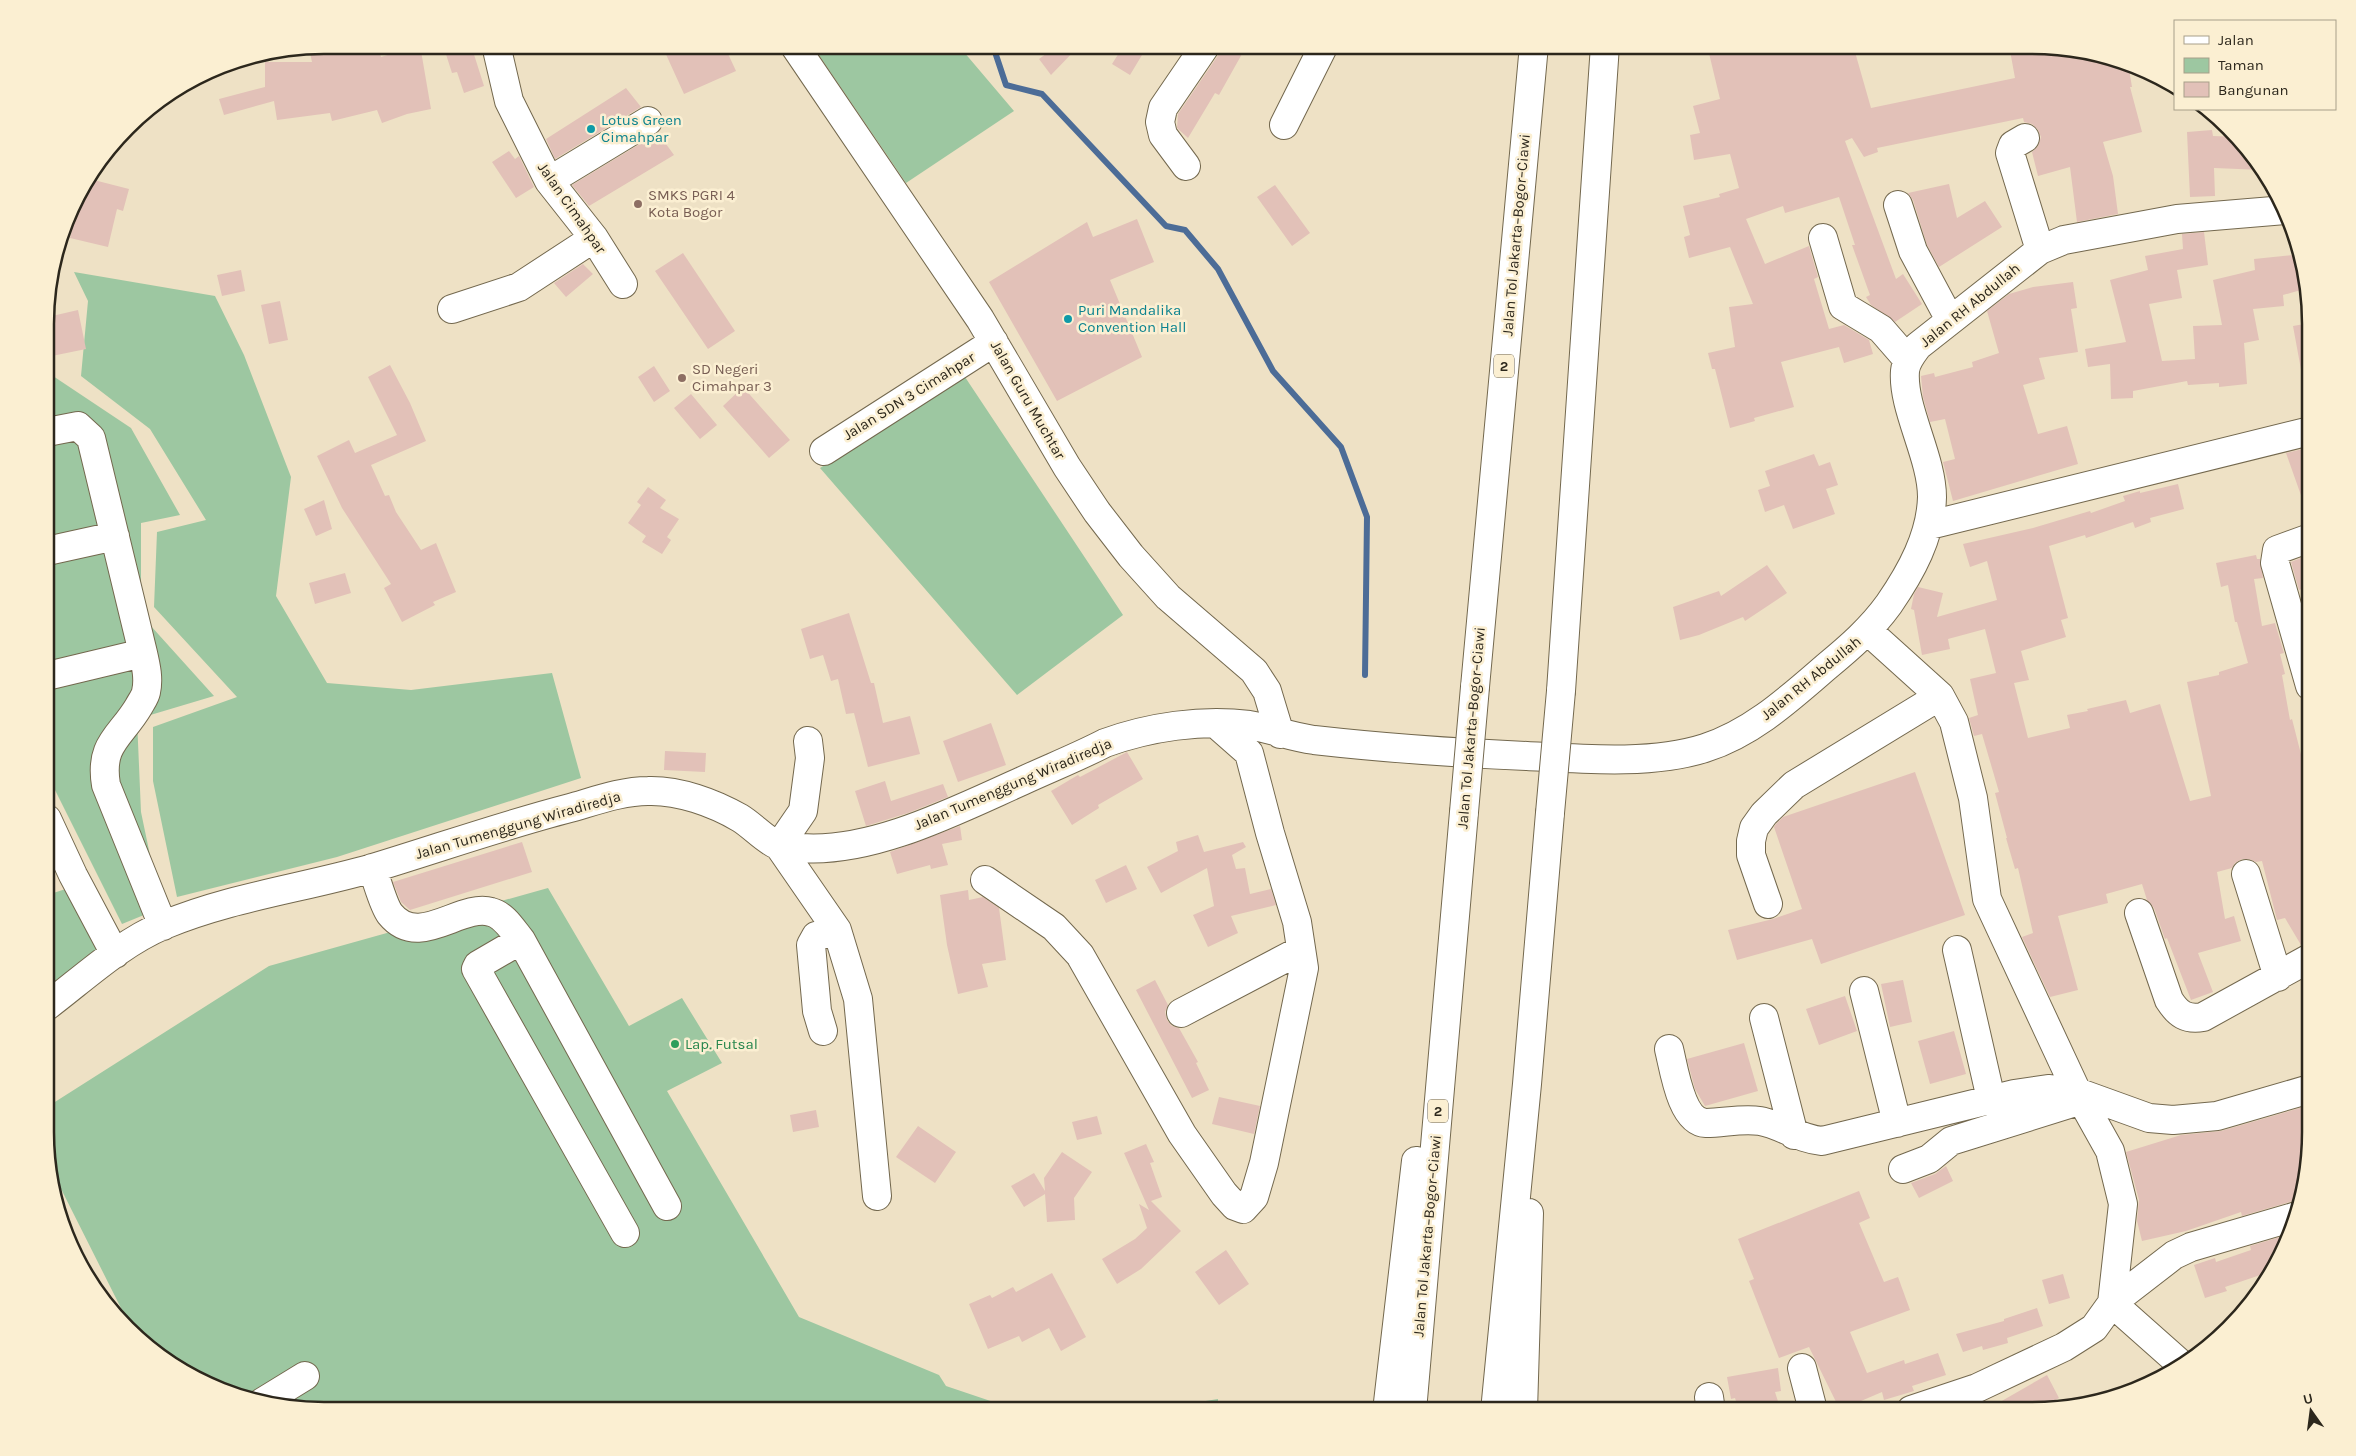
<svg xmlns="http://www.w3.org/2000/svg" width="2356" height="1456" viewBox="0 0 2356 1456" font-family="Karla,sans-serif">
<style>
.green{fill:#9dc7a1}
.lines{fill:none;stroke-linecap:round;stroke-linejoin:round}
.stream{stroke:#4c6c97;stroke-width:6}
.building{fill:#e2c1b8}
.minor-casing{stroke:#73684e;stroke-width:30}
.highway-casing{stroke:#73684e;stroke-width:30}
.minor{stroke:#fff;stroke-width:28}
.highway{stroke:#fff;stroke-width:28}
.highway-bridge-casing{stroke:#73684e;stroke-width:30;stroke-linecap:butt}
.highway-bridge{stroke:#fff;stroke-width:28}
.culture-dot{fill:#0f9aa8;stroke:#fbefd2;stroke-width:2}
.education-dot{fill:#8d6e63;stroke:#fbefd2;stroke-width:2}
.leisure-dot{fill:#2e9e5b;stroke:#fbefd2;stroke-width:2}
.labels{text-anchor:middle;stroke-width:5;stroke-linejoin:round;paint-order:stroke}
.shield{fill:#fbefd2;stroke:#6a6353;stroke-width:1}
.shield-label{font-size:14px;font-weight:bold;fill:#2c271c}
.culture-label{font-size:15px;fill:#0d838f;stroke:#fbefd2;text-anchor:start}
.education-label{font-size:15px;fill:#785e54;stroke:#fbefd2;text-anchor:start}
.street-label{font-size:15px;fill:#2c271c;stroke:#fbefd2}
.leisure-label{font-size:15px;fill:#27864d;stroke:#fbefd2;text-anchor:start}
.rim{fill:none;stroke:#2c271c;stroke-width:2.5}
</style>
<rect width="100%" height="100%" fill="#eee1c5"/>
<path class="green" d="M812 45H958L1014 111 906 183Z
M74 272 215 296 244 355 291 477 276 596 327 683 411 690 552 673 581 778 337 857 177 897 153 781V727L237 697 154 607 157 532 206 520 150 429 81 376 88 301Z
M50 374 131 428 180 515 141 523V615L214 696 137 719 141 812 161 908 122 924 47 774V375Z
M965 377 1123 615 1017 695 820 468Z
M72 887 105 949 47 990V895Z
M548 888 629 1026 682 998 722 1063 667 1091 799 1317 939 1375 946 1386 1020 1411H323L251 1401 169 1364 130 1326 47 1161V1107L269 966Z
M1218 1399V1411H1143Z"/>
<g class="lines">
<path class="stream" d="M1016 45 995 52 1006 85 1042 94 1166 226 1185 230 1218 269 1273 371 1341 447 1367 517 1365 675"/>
</g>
<path class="building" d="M323 45H329L332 54 361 45H378L381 57 420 45 431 109 407 114 382 123 377 110 332 121 330 113 277 120 274 101 224 115 219 99 265 87V62H312L309 48Z
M443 45H471L484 86 464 93 457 72 452 73Z
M675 45H724L736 71 684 94 664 50Z
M1058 45H1080L1051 75 1039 59Z
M1124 45H1148L1130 75 1112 64Z
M1221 45H1247L1219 95 1215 93 1188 138 1177 128 1178 114 1219 54Z
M1707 45H1853L1871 108 2015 78 2009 45H2033L2122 60 2128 63 2132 87H2130L2142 132 2103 142 2113 176 2118 214 2077 222 2070 167 2038 176 2032 152 2038 146 2041 137 2038 130 2032 124 2024 122 2023 118 1877 148 1878 152 1864 157 1852 138 1845 141 1896 279 1903 274 1922 304 1895 322 1871 305 1866 297 1870 295 1852 245H1855L1839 197 1785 213 1783 206 1746 219 1765 264 1809 246 1818 277 1814 279 1829 329 1844 325 1869 340 1873 354 1844 363 1839 347 1781 362 1794 407 1754 418 1755 421 1730 428 1715 369H1712L1708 353 1735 347 1729 307 1753 304 1730 247 1689 258 1684 237 1690 235 1683 206 1720 197 1719 194 1739 188 1730 154 1694 160 1690 135 1700 133 1693 106 1720 99Z
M626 88 641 107 555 159 546 139Z
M2212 130 2213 136 2238 137V149L2248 148 2263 170 2214 168 2215 196 2190 197 2187 132Z
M658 133 674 155 589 206 572 185Z
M509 151 515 159 519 156 534 187 516 198 492 162Z
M90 179 129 189 123 211 117 209 108 247 70 238 81 191Z
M1949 184 1957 218 1985 201 2002 227 1939 267 1927 245 1913 200 1908 193Z
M1275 185 1310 233 1292 246 1257 197Z
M1137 219 1154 262 1110 280 1142 357 1057 401 989 282 1087 222 1093 237Z
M2204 232 2208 265 2177 270 2182 298 2149 304 2162 361 2195 359 2193 326 2222 325 2213 280 2255 270 2254 259 2302 254 2308 288 2283 295 2284 306 2253 309 2259 340 2244 343 2247 384 2219 387V383L2188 385 2187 381 2133 391V398L2111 399 2110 364 2088 367 2085 349 2126 342 2110 280 2148 270 2145 256 2183 249 2182 234Z
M683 253 735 331 708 349 655 271Z
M583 264 593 274 566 297 554 283Z
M241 270 245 291 222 296 217 275Z
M2073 282 2077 308 2071 309 2078 352 2039 358 2045 379 2023 385 2038 434 2067 426 2078 464 1953 501 1943 462 1955 459 1945 419 1930 422 1923 397 1921 376 1934 373 1935 377 1973 367 1972 362 1999 353 1987 311 2009 294 2033 287Z
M280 301 288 340 269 344 261 305Z
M78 310 86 349 47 357V338L52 316Z
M2310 323V374L2302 375 2293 326Z
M390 365 410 403 426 441 371 465 385 496 389 495 396 512 421 550 436 543 456 592 433 602 435 605 402 622 384 588 391 584 342 508 317 456 349 440 355 453 397 435 368 377Z
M654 366 670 391 654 402 638 377Z
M743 387 790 440 769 458 723 406Z
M691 394 717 425 700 439 674 408Z
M2303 449 2310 468V514L2308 515 2286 453Z
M1814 454 1819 466 1830 462 1838 485 1826 489 1835 514 1793 529 1784 505 1765 512 1758 490 1770 486 1765 471Z
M2178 484 2184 509 2150 518 2151 522 2135 528 2133 522 2086 538 2085 535 2049 546 2068 618 2061 620 2066 637 2021 651 2029 680 2014 683 2028 738 2070 728 2067 715 2088 711 2087 709 2126 700 2130 713 2160 704 2190 801 2211 796 2187 682 2219 675V672L2248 663 2237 622H2235L2228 585 2221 587 2216 563 2256 555 2257 559H2260L2263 578 2254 579 2262 626 2275 623 2284 653 2280 654 2285 674 2282 675 2290 720 2292 719 2305 770 2310 769V942L2301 945 2285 918 2277 920 2262 861 2256 862 2249 859H2242L2235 863 2232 868 2217 872 2225 919 2234 916 2241 941 2198 953 2213 992 2191 1000 2167 938 2165 939 2154 908 2147 900 2142 884 2106 894 2108 903 2058 916 2078 990 2050 997 2022 937 2033 933 2018 868 2015 869 2006 838H2007L1995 793 1999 792 1982 734 1974 736 1969 718 1978 715 1970 679 1996 673 1985 629 1948 639 1950 649 1922 655 1914 610 1911 609 1914 594 1918 587 1943 593 1937 617 1997 600 1987 561 1970 567 1963 544 2033 528 2090 511 2091 513 2125 501 2123 496 2140 491V493Z
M648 487 666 500 660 508 679 519 667 537 671 540 662 554 642 542 646 536 628 523 641 505 637 502Z
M324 500 332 529 316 536 304 509Z
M2308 555 2310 562V586L2299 590 2291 562Z
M1767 565 1787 593 1745 621 1743 617 1699 635 1680 640 1673 607 1719 591 1721 596Z
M345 573 351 593 315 604 309 583Z
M849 613 871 683H874L883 723 910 716 920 754 868 767 854 713 846 714 838 679 831 681 823 655 810 659 801 629Z
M991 723 1006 765 958 782 943 741Z
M665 751 706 753 705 772 664 770Z
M1127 752 1143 779 1098 805 1099 808 1072 825 1051 791 1078 775 1080 777Z
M1915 772 1965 915 1821 964 1812 939 1737 960 1728 930 1773 919 1802 909 1774 827 1776 824 1783 817Z
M885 781 891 801 943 784 948 797 908 813 866 826 855 791Z
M960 826 962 840 942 844 948 865 931 869 930 865 897 874 890 852Z
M1198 835 1204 852 1243 842 1246 847 1232 855 1236 869 1245 868 1250 894 1271 889 1276 905 1231 916 1238 933 1208 947 1193 915 1214 906 1207 868 1161 893 1147 867 1178 851 1176 842Z
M522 842 532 872 410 910 401 902 393 882Z
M1126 865 1137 889 1106 903 1095 880Z
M968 890 969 900 983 897 999 908 1006 960 982 964 988 987 958 994 947 945 940 895Z
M1155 980 1168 1005 1165 1012 1167 1020 1172 1026 1179 1028 1198 1062 1196 1063 1209 1090 1192 1098 1136 990Z
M1903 980 1912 1022 1890 1027 1881 984Z
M1845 996 1857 1031 1819 1045 1806 1009Z
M1954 1031 1966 1074 1930 1084 1918 1041Z
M1744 1043 1758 1091 1705 1106 1695 1089 1687 1059Z
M1219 1097 1260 1106 1254 1134 1212 1124Z
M2310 1105V1150L2300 1201H2293L2242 1216 2241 1212 2186 1231 2142 1241 2137 1221 2139 1200 2126 1152 2181 1135 2221 1131Z
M816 1110 819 1127 793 1132 790 1115Z
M1097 1116 1102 1134 1077 1140 1072 1122Z
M918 1126 956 1152 935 1183 896 1157Z
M1146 1144 1154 1162 1150 1163 1162 1197 1151 1201 1181 1231 1141 1269 1117 1284 1102 1259 1135 1239 1147 1228 1139 1204 1149 1210 1124 1153Z
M1062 1152 1092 1172 1074 1198 1075 1220 1047 1222 1045 1194 1024 1207 1011 1186 1034 1173 1045 1191 1044 1178Z
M1946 1166 1953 1181 1919 1198 1911 1183 1935 1174Z
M1859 1191 1870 1218 1859 1223 1884 1282 1898 1277 1910 1310 1850 1332 1867 1373 1904 1360 1905 1364 1938 1353 1946 1375 1912 1386 1914 1391 1884 1400 1882 1392 1840 1410 1809 1347 1779 1358 1749 1281 1754 1279 1738 1239Z
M2290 1234 2272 1271 2225 1287 2227 1291 2205 1298 2194 1265 2215 1258 2216 1262 2251 1250 2250 1246Z
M1226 1250 1249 1284 1219 1305 1195 1272Z
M1052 1273 1086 1337 1061 1351 1049 1328 1022 1342 1019 1336 988 1349 969 1304 990 1295 992 1298 1013 1287 1016 1292Z
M2063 1274 2070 1298 2049 1304 2042 1280Z
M2037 1308 2043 1326 2007 1338 2008 1343 1983 1350 1982 1346 1963 1352 1956 1334 2004 1321V1319Z
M1778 1368 1781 1391 1775 1392 1781 1411H1739L1735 1398 1731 1399 1727 1377Z
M2047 1375 2059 1398 2037 1410H1986Z"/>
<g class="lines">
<defs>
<path id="minor" d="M496 45 509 101 549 181 594 238 623 284
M794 45 980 319 1067 467 1097 512 1131 556 1168 597 1254 671 1267 691 1280 734
M1284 125 1324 45
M2025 138 2013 145 2010 153 2040 250
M1186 166 1163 135 1160 122 1163 108 1206 45
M549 181 648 121
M1898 205 1913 251 1950 320
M1823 238 1843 306 1881 329 1908 360
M452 309 519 287 594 238
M47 432 78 426 91 438 143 653C146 666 149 679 146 692 145 697 141 702 139 706 121 737 99 743 106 785L163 926
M824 451 994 342
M1930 525 2310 431
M2310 538 2277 550 2275 563 2310 686
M47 551 115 536
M1868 631 1940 696 1954 722 1973 798 1987 899 2077 1092 2110 1151 2123 1204 2112 1303 2183 1366
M47 676 143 653
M808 741 810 758 803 811 779 846 837 930 858 999 877 1196
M47 819 73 875 115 954
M372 868C377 880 383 905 390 914 419 950 460 903 491 912 504 915 512 929 521 940L667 1206
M2246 874 2278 977
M985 880 1054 927 1080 955 1182 1134 1224 1194 1235 1206 1243 1209 1254 1197 1264 1163 1304 968 1297 922 1270 833 1249 753 1216 724
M1768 904 1751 855V841L1754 828 1764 814 1794 785 1940 696
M2139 913 2169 1000C2178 1014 2186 1020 2203 1017L2310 958
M521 940 478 965 476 969 625 1233
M1957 950 1991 1099
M1864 991 1897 1123
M47 1006C84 978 121 943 164 925 231 897 304 888 373 868 439 848 504 825 570 808 595 801 622 791 648 791 679 790 714 803 740 818 753 826 764 839 777 845 783 848 793 847 800 848 872 854 957 810 1022 781 1050 768 1078 757 1105 743 1149 727 1202 719 1249 725 1271 729 1292 737 1314 740 1385 748 1456 753 1527 756 1582 759 1652 765 1705 748 1752 733 1789 699 1826 667 1849 648 1871 629 1889 604 1911 572 1931 536 1932 497 1932 457 1902 408 1905 371 1906 361 1912 354 1918 346L2040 250 2064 240 2177 219 2285 210
M1181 1013 1301 950
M1764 1018 1794 1135
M823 1031 817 1011 811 945 816 936 837 930
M1669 1049C1674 1069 1681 1122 1706 1123 1724 1123 1742 1118 1760 1121 1782 1125 1799 1139 1822 1141L2014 1094 2048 1089 2077 1092 2149 1118 2173 1120 2217 1116 2310 1089
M1903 1169 1929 1159 1951 1141 2082 1100
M1802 1368 1813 1410
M1709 1397 1711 1411
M261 1403 305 1376
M1911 1410 1977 1388 2064 1347 2094 1328 2112 1303 2174 1255 2191 1247 2297 1216"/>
<path id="highway" d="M1475 687 1534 45
M1561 691 1605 45
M1387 1411 1416 1161
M1412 1411 1464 812
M1495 1411 1527 1084 1550 813
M1523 1411 1529 1213"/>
</defs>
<use href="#minor" class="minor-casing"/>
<use href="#highway" class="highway-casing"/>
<use href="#minor" class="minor"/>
<use href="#highway" class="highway"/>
<defs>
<path id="highway-bridge" d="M1464 812 1475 687
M1550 813 1561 691"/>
</defs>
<use href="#highway-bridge" class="highway-bridge-casing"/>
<use href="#highway-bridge" class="highway-bridge"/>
</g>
<g class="culture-dot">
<circle cx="591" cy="129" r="5"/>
<circle cx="1068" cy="319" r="5"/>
</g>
<g class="education-dot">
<circle cx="638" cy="204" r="5"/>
<circle cx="682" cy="378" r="5"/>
</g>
<circle class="leisure-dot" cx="675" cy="1044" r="5"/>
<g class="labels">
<g class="shield">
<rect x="1494" y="354.5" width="20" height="23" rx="4"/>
<rect x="1428" y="1099.5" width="20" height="23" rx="4"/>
</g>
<g class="shield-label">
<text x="1504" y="371">2</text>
<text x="1438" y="1116">2</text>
</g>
<g class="culture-label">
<text x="601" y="125">Lotus Green<tspan x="601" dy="17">Cimahpar</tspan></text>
<text x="1078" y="315">Puri Mandalika<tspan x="1078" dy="17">Convention Hall</tspan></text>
</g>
<g class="education-label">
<text x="648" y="200">SMKS PGRI 4<tspan x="648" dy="17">Kota Bogor</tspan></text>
<text x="692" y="374">SD Negeri<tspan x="692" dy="17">Cimahpar 3</tspan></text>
</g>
<g class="street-label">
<text transform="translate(572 208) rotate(55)" y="5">Jalan Cimahpar</text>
<text transform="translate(1516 235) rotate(-85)" y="5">Jalan Tol Jakarta–Bogor–Ciawi</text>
<text transform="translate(1970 305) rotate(-39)" y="5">Jalan RH Abdullah</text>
<text transform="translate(909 396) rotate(-32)" y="5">Jalan SDN 3 Cimahpar</text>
<text transform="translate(1028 400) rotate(60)" y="5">Jalan Guru Muchtar</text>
<text transform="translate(1811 678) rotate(-39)" y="5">Jalan RH Abdullah</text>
<text transform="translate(1471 728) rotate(-85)" y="5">Jalan Tol Jakarta–Bogor–Ciawi</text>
<text transform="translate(1013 784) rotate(-23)" y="5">Jalan Tumenggung Wiradiredja</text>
<text transform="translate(518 825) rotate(-16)" y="5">Jalan Tumenggung Wiradiredja</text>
<text transform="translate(1427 1236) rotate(-85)" y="5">Jalan Tol Jakarta–Bogor–Ciawi</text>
</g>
<g class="leisure-label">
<text x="685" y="1049">Lap. Futsal</text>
</g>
</g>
<path d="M0 0H2356V1456H0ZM324 54H2032A270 270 0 0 1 2302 324V1132A270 270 0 0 1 2032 1402H324A270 270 0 0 1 54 1132V324A270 270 0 0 1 324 54Z" fill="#fbefd2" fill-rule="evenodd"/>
<path class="rim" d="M324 54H2032A270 270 0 0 1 2302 324V1132A270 270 0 0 1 2032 1402H324A270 270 0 0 1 54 1132V324A270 270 0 0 1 324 54Z"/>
<rect x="2174" y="20" width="162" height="90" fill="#fbefd2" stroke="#a89f89"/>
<rect x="2184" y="36" width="25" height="8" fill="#ffffff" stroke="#a89f89"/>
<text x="2218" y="45" font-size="15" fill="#2c271c">Jalan</text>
<rect x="2184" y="58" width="25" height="15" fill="#9dc7a1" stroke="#a89f89"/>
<text x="2218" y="70" font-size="15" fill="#2c271c">Taman</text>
<rect x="2184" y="82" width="25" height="15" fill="#e2c1b8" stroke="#a89f89"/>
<text x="2218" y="95" font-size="15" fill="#2c271c">Bangunan</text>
<g transform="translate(2311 1411) rotate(346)" stroke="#fbefd2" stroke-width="4" paint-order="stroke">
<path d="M0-4L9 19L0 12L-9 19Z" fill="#2c271c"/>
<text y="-8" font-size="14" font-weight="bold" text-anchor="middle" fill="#2c271c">U</text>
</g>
</svg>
